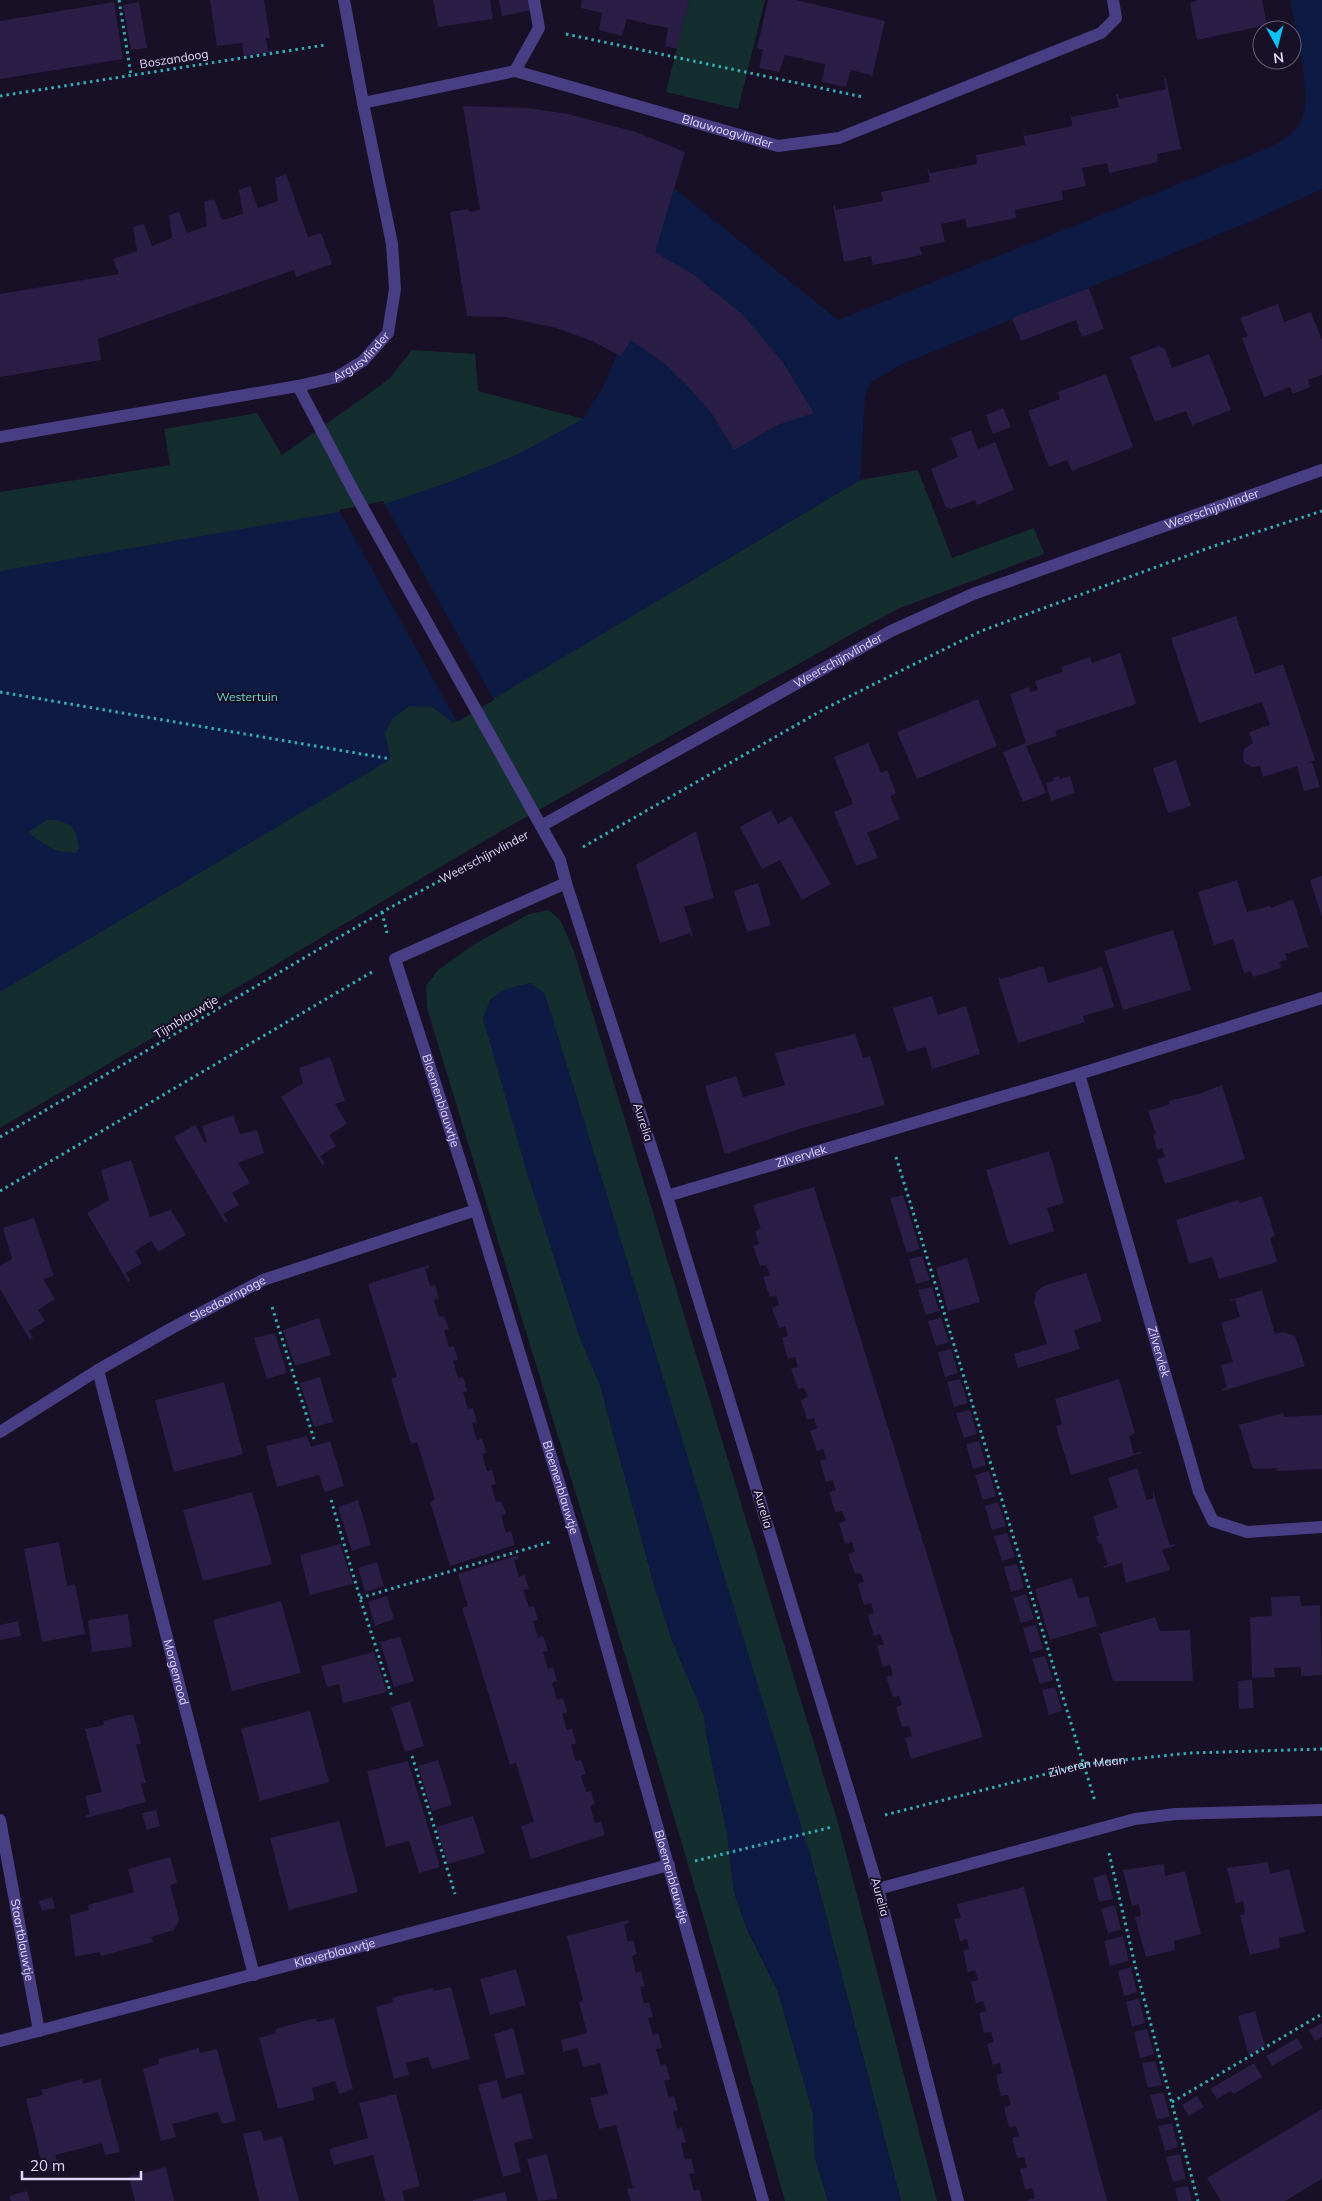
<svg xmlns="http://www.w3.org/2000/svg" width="1322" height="2201" viewBox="0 0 1322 2201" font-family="Mulish,sans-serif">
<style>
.green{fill:#142e30}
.water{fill:#0d1a43;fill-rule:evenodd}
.pier{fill:#171026}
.building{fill:#2a1d46}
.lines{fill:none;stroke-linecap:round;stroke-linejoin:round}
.path{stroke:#35adb4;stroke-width:3;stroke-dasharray:2.5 4;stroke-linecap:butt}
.lane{stroke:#483e83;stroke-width:12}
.street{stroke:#483e83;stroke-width:12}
.labels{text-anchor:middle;stroke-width:4;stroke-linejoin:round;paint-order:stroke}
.street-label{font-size:12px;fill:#e0d7fd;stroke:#171026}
.park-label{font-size:12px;fill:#66dbcb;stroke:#171026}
</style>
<rect width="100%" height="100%" fill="#171026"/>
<path class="green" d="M689 0H765L738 109 666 92Z
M412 350 475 354 478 391 583 419 677 589 860 480 918 470 952 558 1034 528 1044 554 900 608 866 626 496 834 0 1128V492L170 465 164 429 257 413 282 455 377 388 391 377Z
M549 910 561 921 574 952 838 1823 937 2201H901L809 1851 506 989 491 999 483 1018 555 1260 579 1335 600 1385 653 1581 672 1640 704 1716 707 1739 727 1833 734 1892 746 1927 778 1992 813 2113 815 2158 828 2201H785C674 1801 547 1405 427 1008L426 986 438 970 473 945 529 914Z"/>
<path class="water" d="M1290 0H1322V189L1254 220 905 363 871 382 865 396 860 480 453 723 432 707 410 706 393 718 385 733 391 759 0 992V571L385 504 452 481 516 455 583 419 604 385 616 356 654 252 674 188 838 320 1266 149C1280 142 1298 133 1303 116 1311 86 1296 31 1290 0ZM47 820H58L71 826 76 833 79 849 76 853C69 852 62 853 55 850 51 848 30 835 28 832Z
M531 983 545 994 809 1851 901 2201H828L815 2158 813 2113 778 1992 746 1927 734 1892 727 1833 707 1739 704 1716 672 1640 653 1581 600 1385 579 1335 555 1260 527 1173 483 1018C495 989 501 990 531 983Z"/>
<path class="pier" d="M383 501 494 700 457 722 339 510Z"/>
<path class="building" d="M210 0H264L270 38H266L268 51 272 50V52L244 56 242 43 217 46Z
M433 0H490L493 19 438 27Z
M499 0H531L532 10 502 16Z
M582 0H689L677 49 665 46 668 28 648 24 647 25 646 23 627 19 622 36 599 30 602 13 581 8Z
M768 0H796L885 21 872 77 870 75 851 70 846 87 822 82 825 64 806 60 804 61V59L785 55 779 72 759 68 763 50 757 48Z
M1198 0H1262L1267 25 1197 40 1190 3Z
M114 2 123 59 0 79V21Z
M139 2 147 48 131 50 123 5Z
M1164 79H1166L1181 149 1157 154 1158 162 1109 173 1107 163 1082 168 1086 186 1062 191 1063 200 1015 210 1016 218 967 228 965 219 941 224 945 242 920 247 922 255 873 265 871 256 844 262 833 205H835L836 210 883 201 881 192 930 182 927 166 930 173 977 164 976 155 1025 145 1023 130 1025 136 1072 126 1070 112 1072 117 1119 107 1116 94H1118L1119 99 1166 89Z
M463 106 528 108 568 114 636 132 685 152 655 252 694 275 742 314 782 361 814 413 778 425 734 450 712 414 685 383 665 364 631 340 621 356 592 341 556 328 506 317 467 316 450 212 468 209 469 212 480 210Z
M286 174 308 237 321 233 332 264 296 277 294 270 98 339 101 360 0 377V294L119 274 113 259 137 251 133 227 144 224 152 246 172 238 169 215 179 212 187 233 207 226 204 202 214 199 222 220 243 214 239 190 250 186 258 208 278 201 275 178Z
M1089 288 1104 329 1082 337 1076 320 1021 341 1012 318Z
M1278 304 1284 322 1311 312 1322 340V375L1308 380 1310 387 1293 394 1290 387 1264 397 1242 338 1248 336 1240 318Z
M1159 346 1165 349 1172 368 1209 354 1231 410 1192 425 1186 411 1155 422 1130 357Z
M1106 374 1133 447 1072 471 1067 460 1049 467 1028 411 1060 399 1058 392Z
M1003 408 1011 427 993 434 986 415Z
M971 430 978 449 995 442 1014 490 977 505 975 500 951 509 945 506 931 469 958 457 951 438Z
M1236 616 1255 674 1283 664 1315 760 1305 764 1312 762 1320 787 1304 791 1297 766 1263 777 1260 766 1252 767 1245 763 1243 759 1244 749 1253 743 1249 732 1270 725 1262 702 1199 723 1171 638Z
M1120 653 1136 704 1055 731 1057 736 1026 746 1046 793 1023 802 1003 752 1026 743 1010 694 1029 687 1030 692 1038 690 1035 681 1063 672 1061 667 1090 657 1092 663Z
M978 699 997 746 917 779 897 732Z
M868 743 881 773 887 770 896 793 890 796 900 819 867 833 878 858 856 866 834 812 853 804 834 757Z
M1176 760 1191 806 1168 813 1153 768Z
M1059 776 1060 779 1070 776 1075 793 1051 801 1046 783 1054 781 1053 778Z
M771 810 778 824 791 816 831 884 802 900 780 860 762 869 740 827Z
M696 831 714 898 684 907 693 936 691 937 690 933 660 943 636 865Z
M1322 876V917L1310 880Z
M1237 880 1247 912 1270 906 1271 908 1293 899 1309 949 1306 947 1285 954 1287 960 1279 962 1281 968 1253 977 1251 971 1244 973 1233 939 1214 945 1198 892Z
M758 883 771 925 747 932 734 891Z
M1173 930 1191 990 1123 1010 1104 951Z
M1043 966 1048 983 1102 967 1114 1007 1083 1016 1085 1022 1018 1043 998 978H1000L1001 979Z
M932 996 938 1015 966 1006 980 1054 932 1069 926 1047 907 1052 893 1008Z
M855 1034 863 1058 870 1056 885 1105 799 1129 725 1154 705 1086 736 1076 743 1097 785 1085 775 1053Z
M330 1057 345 1101 335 1104 347 1124 329 1135 336 1146 320 1156 325 1163 322 1165 281 1097 303 1083 299 1068Z
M1222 1085 1245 1159 1165 1184 1157 1159 1165 1157 1162 1148 1157 1150 1153 1135 1156 1134 1148 1111 1170 1104 1168 1101 1199 1094Z
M233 1115 240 1134 257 1130 264 1153 238 1163 250 1183 232 1193 239 1205 223 1214 228 1221 225 1223 174 1137 195 1125 205 1143 207 1142 202 1126Z
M1049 1151 1064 1203 1047 1208 1054 1231 1009 1245 986 1170Z
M131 1160 150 1217 171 1210 186 1235 158 1252 151 1241 135 1251 142 1263 126 1273 130 1280 128 1282 87 1213 109 1200 101 1170Z
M814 1187 983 1737 911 1759 905 1738 912 1736 909 1726 902 1727 896 1707 902 1705 899 1696 893 1697 886 1677 893 1675 890 1665 883 1667 877 1646 884 1644 880 1634 874 1636 868 1615 874 1613 871 1603 864 1605 858 1584 864 1582 861 1573 855 1574 848 1554 855 1552 852 1542 845 1544 839 1523 846 1521 842 1511 835 1512 829 1492 836 1490 833 1480 826 1482 820 1461 826 1459 823 1449 817 1451 810 1431 817 1428 814 1418 807 1420 801 1400 808 1397 804 1388 798 1389 791 1369 798 1367 795 1357 788 1359 782 1338 788 1336 785 1326 779 1328 772 1308 779 1305 776 1295 770 1297 763 1277 770 1275 766 1265 760 1266 753 1246 759 1244 755 1231 761 1229 753 1205Z
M903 1195 920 1249 907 1253 890 1198Z
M1262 1196 1275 1236 1270 1238 1277 1262 1219 1279 1212 1257 1189 1264 1176 1220 1238 1200 1240 1203Z
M34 1218 54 1276 43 1279 55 1299 38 1310 45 1321 29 1331 33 1338 30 1340 0 1289V1266L12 1259 3 1228Z
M922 1256 930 1280 916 1284 909 1259Z
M967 1258 980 1302 948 1311 936 1268Z
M429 1265V1268L425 1269 430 1286 435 1285 439 1298 434 1300 439 1317 444 1316 449 1329 444 1331 449 1347 454 1346 458 1360 453 1361 458 1378 463 1377 467 1391 463 1392 468 1409 473 1408 477 1422 472 1423 477 1440 482 1439 487 1453 482 1454 487 1471 492 1470 496 1484 491 1485 496 1502 501 1501 506 1514 501 1515 506 1533 511 1531 515 1545 450 1566 430 1502 435 1500 417 1442 411 1444 391 1378 397 1377 368 1284Z
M1086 1273 1102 1321 1074 1330 1080 1349 1018 1368 1014 1354 1047 1344 1034 1302 1036 1292 1043 1286Z
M932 1287 939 1311 926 1315 918 1290Z
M1262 1290 1275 1334 1283 1332 1295 1336 1305 1366 1223 1391 1222 1389 1227 1387 1221 1365 1233 1362 1221 1323 1240 1317 1235 1300 1230 1301V1300Z
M319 1318 331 1355 295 1366 283 1330Z
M941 1318 949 1342 936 1346 928 1321Z
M275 1333 287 1373 267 1379 254 1338Z
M951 1349 958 1373 945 1377 938 1352Z
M320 1377 333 1422 314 1427 300 1383Z
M960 1379 968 1403 954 1407 947 1382Z
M1119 1379 1135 1433 1129 1436 1134 1454 1141 1451 1142 1453 1071 1475 1056 1426 1062 1424 1055 1399Z
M224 1382 243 1454 174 1472 155 1400Z
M970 1410 977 1434 964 1438 956 1413Z
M1283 1413 1284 1417 1322 1415V1469L1277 1471 1276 1468 1253 1469 1239 1425Z
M307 1436 311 1447 330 1441 344 1486 325 1492 319 1475 277 1487 266 1446Z
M979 1441 986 1465 973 1469 966 1444Z
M1137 1468 1147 1500 1153 1498V1491L1170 1545 1175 1544V1546L1162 1550 1170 1570 1126 1583 1122 1563 1104 1568 1103 1566 1108 1565 1101 1543 1099 1544 1096 1536H1099L1093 1516 1118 1508 1108 1478Z
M989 1471 996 1496 983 1500 975 1475Z
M252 1492 272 1564 203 1581 183 1510Z
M358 1500 371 1545 352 1551 338 1507Z
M998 1502 1006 1526 992 1530 985 1506Z
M1007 1533 1015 1557 1002 1561 994 1536Z
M59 1542 67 1586 75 1584 85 1634 42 1642 24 1549Z
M340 1544 353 1584 310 1595 300 1555Z
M518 1555 519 1559 514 1560 519 1577 525 1575 529 1589 523 1590 529 1607 534 1606 538 1620 533 1621 538 1638 543 1636 548 1651 543 1652 548 1669 553 1667 557 1681 552 1683 557 1700 563 1698 567 1712 562 1714 567 1730 572 1729 576 1743 571 1745 576 1761 581 1760 586 1774 581 1776 586 1792 591 1791 595 1804 590 1806 595 1823 601 1822 605 1835 531 1859 521 1826 534 1822 516 1763 510 1765 472 1639 462 1608 468 1606 458 1574Z
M377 1562 384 1586 365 1592 358 1568Z
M1017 1564 1024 1588 1011 1592 1004 1567Z
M1072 1578 1078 1598 1088 1596 1097 1626 1050 1640 1035 1589Z
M1026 1594 1034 1619 1021 1623 1013 1598Z
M387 1596 394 1619 375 1626 368 1602Z
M1300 1596 1301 1606 1320 1605 1322 1675 1301 1676V1667L1274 1668 1275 1677 1252 1678 1250 1617 1272 1616 1271 1597Z
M281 1601 301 1673 232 1691 213 1620Z
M128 1614 132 1647 92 1652 88 1620Z
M1155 1617 1160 1631 1190 1630 1193 1681H1113L1100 1636 1098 1634Z
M18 1621 21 1636 0 1640V1625Z
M1036 1625 1043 1649 1030 1653 1023 1628Z
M400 1637 414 1681 394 1687 380 1642Z
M374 1652 387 1692 343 1703 339 1684 327 1687 321 1666Z
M1045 1656 1053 1680 1040 1684 1032 1659Z
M1252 1680 1254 1708 1239 1709 1238 1681Z
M1055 1687 1062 1711 1049 1715 1042 1690Z
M410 1701 424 1746 405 1752 391 1707Z
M310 1711 329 1782 260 1801 241 1729Z
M133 1714 141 1743 136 1745 146 1783 141 1784 146 1802 86 1818 85 1816 90 1814 85 1796 102 1792 85 1729 104 1725 103 1721Z
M438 1760 452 1805 432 1811 418 1766Z
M408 1761 440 1867 419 1873 409 1841 386 1847 367 1771Z
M156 1810 160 1826 147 1830 142 1813Z
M473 1816 485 1853 448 1864 436 1827Z
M339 1821 358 1892 289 1910 270 1838Z
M170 1857 177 1883 170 1885 179 1920 174 1930 151 1937 153 1942 101 1956 100 1952 75 1957 70 1915 89 1910 88 1905 134 1892 128 1869Z
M1268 1862 1270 1874 1289 1869 1305 1932 1279 1938 1280 1948 1250 1955 1240 1915 1245 1914 1243 1901 1236 1904 1227 1868Z
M1164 1864 1165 1876 1185 1871 1201 1934 1174 1941 1175 1950 1146 1957 1135 1917 1141 1916 1139 1904 1132 1906 1123 1870Z
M1106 1874 1113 1899 1099 1902 1093 1878Z
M1024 1887 1041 1950 1107 2201H1026L1035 2198 1032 2188 1025 2189 1020 2169 1027 2167 1024 2157 1017 2158 1012 2138 1019 2136 1016 2126 1009 2127 1004 2107 1011 2105 1008 2095 1001 2096 996 2075 1002 2073 1000 2063 993 2065 987 2044 994 2042 991 2032 984 2033 979 2013 986 2011 983 2001 976 2003 971 1982 978 1980 975 1970 968 1972 963 1950 969 1949 967 1939 960 1941 954 1919 961 1918 957 1904Z
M52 1897 55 1908 42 1911 39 1901Z
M1115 1905 1121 1930 1108 1933 1101 1909Z
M628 1920 629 1923 624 1925 628 1942 633 1940 637 1954 632 1956 636 1973 641 1971 645 1986 640 1987 644 2004 649 2002 653 2017 648 2018 653 2035 658 2033 662 2048 656 2049 661 2066 666 2064 670 2079 664 2081 669 2098 674 2096 678 2110 673 2112 677 2129 682 2127 686 2142 681 2143 685 2160 691 2158 695 2173 689 2174 694 2191 699 2189 702 2201H631L627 2189 633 2188 616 2125 599 2129 590 2098 608 2094 600 2063 583 2067 578 2048 563 2052 561 2040 587 2033 579 2002 583 2000 567 1936Z
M1123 1936 1129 1961 1110 1966 1104 1941Z
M1131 1967 1137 1992 1124 1996 1118 1971Z
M516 1969 526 2005 490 2015 480 1979Z
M451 1987 470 2059 432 2069 428 2057 406 2063 409 2075 394 2079 376 2007 393 2002 392 1998 433 1988 434 1991Z
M1139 1998 1145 2023 1132 2027 1126 2002Z
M1255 2011 1265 2046 1249 2056 1238 2016Z
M316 2018 317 2022 334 2018 353 2089 339 2094 335 2081 312 2088 315 2100 278 2109 259 2038 276 2033 275 2029Z
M1322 2023V2037L1315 2041 1309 2030Z
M513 2028 525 2074 506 2079 494 2034Z
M1147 2029 1154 2054 1140 2058 1134 2032Z
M1297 2038 1303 2048 1272 2066 1266 2056Z
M199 2048 200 2053 217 2049 236 2121 222 2124 218 2112 172 2124 176 2137 161 2141 143 2069 159 2064 158 2059Z
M1155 2061 1162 2085 1148 2088 1142 2063Z
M1254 2063 1262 2077 1234 2094 1231 2091 1217 2099 1210 2089Z
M82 2079 83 2084 100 2079 120 2152 105 2155 102 2143 79 2149 55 2155 59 2167 44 2172 26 2099 43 2095 41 2090Z
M497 2080 502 2099 521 2093 533 2138 514 2143 521 2172 503 2177 478 2085Z
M1163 2092 1170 2116 1157 2120 1150 2095Z
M396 2094 420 2186 402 2191 405 2201H385L373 2155 334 2165 329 2149 368 2138 359 2103Z
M1197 2096 1204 2107 1189 2116 1182 2105Z
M1322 2109V2179L1285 2201H1221L1207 2178Z
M1172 2123 1178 2147 1165 2151 1158 2126Z
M261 2130 264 2141 282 2136 299 2201H259L243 2134Z
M547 2154 558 2199 538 2201 527 2159Z
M1180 2154 1186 2179 1173 2182 1166 2157Z
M166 2167 174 2201H135L129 2177Z
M1188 2186 1192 2201H1178L1175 2188Z
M27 2191 30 2201H11L9 2196Z
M505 2192 507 2201H473V2200Z"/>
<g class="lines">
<g class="path">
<path d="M119 0 131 75"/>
<path d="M566 34 863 97"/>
<path d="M0 96 325 45"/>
<path d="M0 692 391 759"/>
<path d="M583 847 826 708 981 631 1214 546 1322 511"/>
<path d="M382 912 387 933"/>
<path d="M0 1137 382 912 517 839"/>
<path d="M896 1157 1095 1801"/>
<path d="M0 1191 372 972"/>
<path d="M272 1307 314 1439"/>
<path d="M331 1500 360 1598 392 1697"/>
<path d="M360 1598 550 1542"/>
<path d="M412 1756 455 1894"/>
<path id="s1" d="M885 1815 1085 1764 1190 1753 1322 1749"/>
<path d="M1109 1853 1135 1965 1198 2201"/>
<path d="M695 1861 832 1827"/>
<path d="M1172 2102 1322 2014"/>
</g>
<path class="lane" d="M298 386 354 492 541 826"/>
<g class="street">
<path d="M515 71 539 28 534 0"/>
<path id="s2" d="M363 103 515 71 778 146 839 138 1101 33 1116 18 1113 0"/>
<path id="s3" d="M0 437 298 386 337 377 363 361 388 333 395 289 392 244 363 103 344 0"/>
<path id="s4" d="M566 883 395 959 476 1210 575 1535 763 2201"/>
<path id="s5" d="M1079 1074 1199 1492 1213 1521 1247 1532 1322 1527"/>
<path id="s6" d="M667 1196 1079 1074 1322 998"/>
<path id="s7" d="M98 1370 254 1975"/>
<path id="s8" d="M0 1432 98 1370 172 1328 263 1280 476 1210"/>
<path id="s9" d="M0 1820 39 2031"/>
<path d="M878 1889 1135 1819 1175 1814 1322 1810"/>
<path id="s10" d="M0 2041 669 1865"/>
<path id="s11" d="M958 2201 878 1889 858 1822 667 1196 566 883 560 860 541 826 891 631 973 594 1322 470"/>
</g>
</g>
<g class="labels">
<g class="street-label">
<text transform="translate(174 59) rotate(-9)" y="4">Boszandoog</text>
<text dy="4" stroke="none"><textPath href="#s2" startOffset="376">Blauwoogvlinder</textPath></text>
<text dy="4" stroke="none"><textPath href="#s3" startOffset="374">Argusvlinder</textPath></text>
<text dy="4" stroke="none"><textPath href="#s11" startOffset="2182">Weerschijnvlinder</textPath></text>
<text dy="4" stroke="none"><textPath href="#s11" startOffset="1778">Weerschijnvlinder</textPath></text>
<text transform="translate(484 857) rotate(-28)" y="4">Weerschijnvlinder</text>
<text transform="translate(186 1017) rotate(-31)" y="4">Tijmblauwtje</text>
<text dy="4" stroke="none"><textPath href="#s4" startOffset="336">Bloemenblauwtje</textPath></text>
<text transform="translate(643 1122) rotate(72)" y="4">Aurelia</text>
<text dy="4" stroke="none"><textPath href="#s6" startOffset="140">Zilvervlek</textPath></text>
<text dy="4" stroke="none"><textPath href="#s8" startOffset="264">Sleedoornpage</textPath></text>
<text dy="4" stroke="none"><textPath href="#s5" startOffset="289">Zilvervlek</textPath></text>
<text dy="4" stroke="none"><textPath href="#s4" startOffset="741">Bloemenblauwtje</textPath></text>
<text transform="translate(763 1509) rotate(73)" y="4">Aurelia</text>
<text dy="4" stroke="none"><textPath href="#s7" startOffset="312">Morgenrood</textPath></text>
<text dy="4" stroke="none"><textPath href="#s1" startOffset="208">Zilveren Maan</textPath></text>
<text dy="4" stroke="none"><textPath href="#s4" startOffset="1146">Bloemenblauwtje</textPath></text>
<text transform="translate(880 1897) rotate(75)" y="4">Aurelia</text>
<text dy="4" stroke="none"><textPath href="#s9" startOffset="122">Staartblauwtje</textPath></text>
<text dy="4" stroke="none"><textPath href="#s10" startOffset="346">Klaverblauwtje</textPath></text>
</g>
<g class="park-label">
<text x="247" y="701">Westertuin</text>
</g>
</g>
<g transform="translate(1277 45) rotate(173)"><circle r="24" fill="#171026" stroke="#67607c"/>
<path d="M0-4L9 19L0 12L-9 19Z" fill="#0cc3f5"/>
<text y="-8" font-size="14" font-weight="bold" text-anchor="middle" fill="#e0d7fd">N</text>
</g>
<path d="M22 2171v8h119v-8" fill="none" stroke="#e0d7fd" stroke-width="2.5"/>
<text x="30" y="2171" font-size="15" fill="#e0d7fd" stroke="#171026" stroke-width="4" paint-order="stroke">20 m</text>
</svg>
